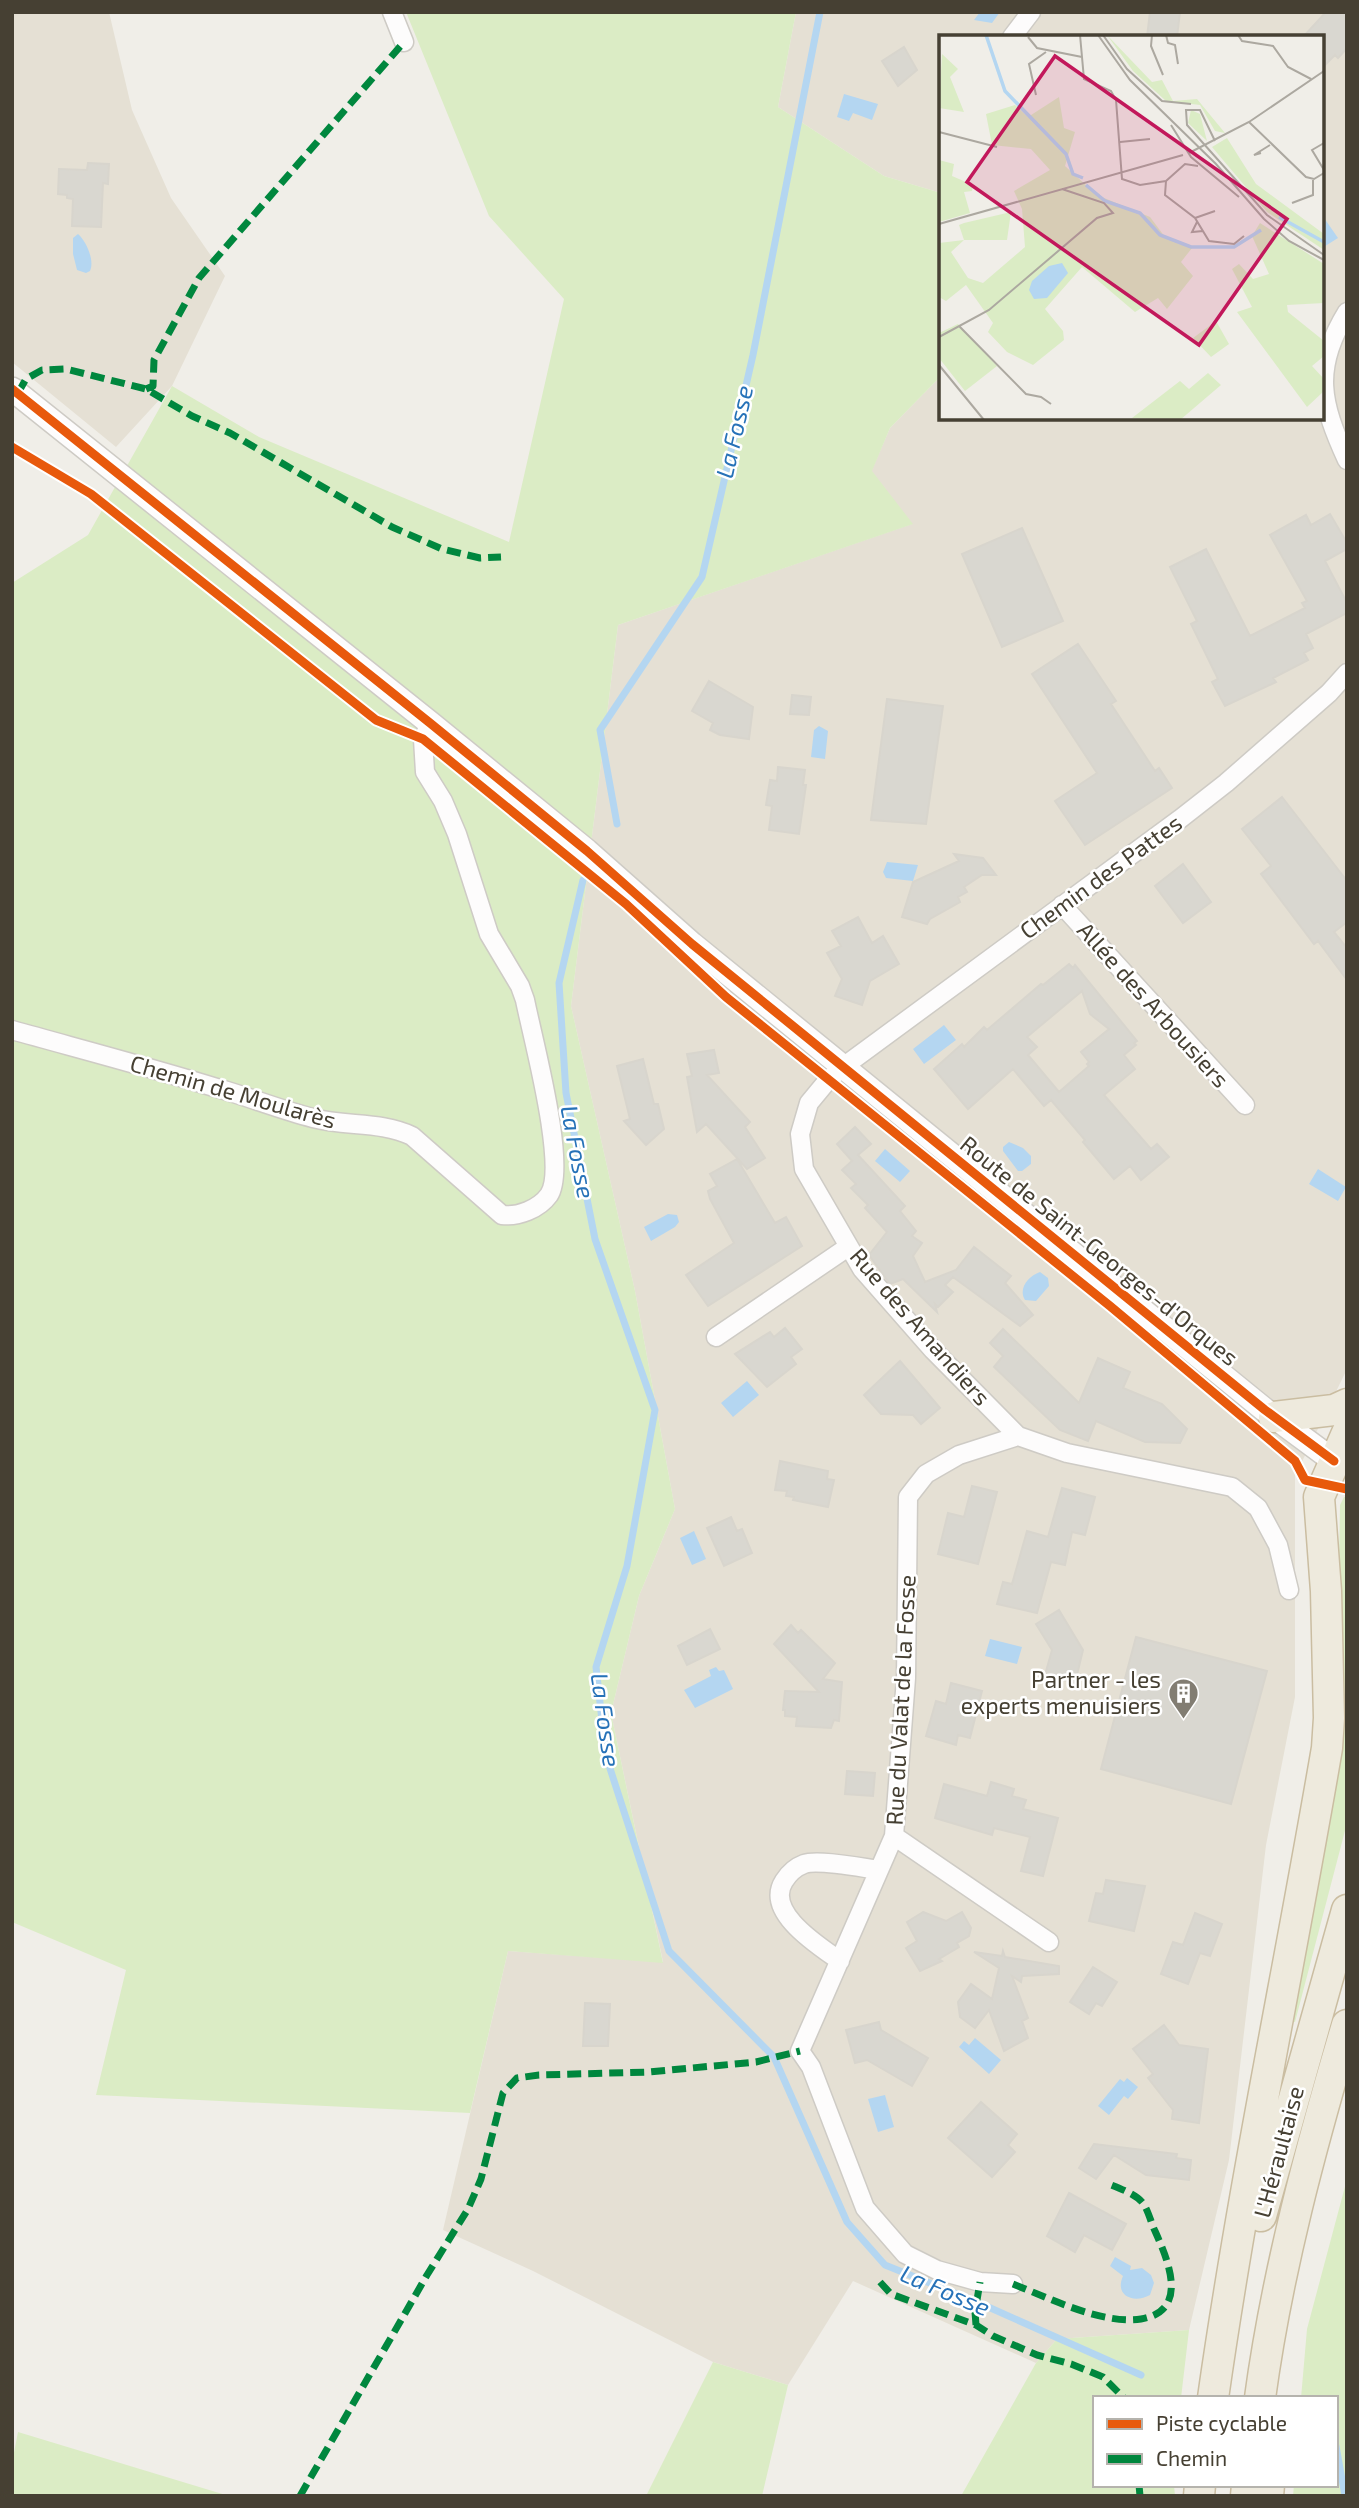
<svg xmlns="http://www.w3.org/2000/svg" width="1359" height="2508" viewBox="0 0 1359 2508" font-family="'Exo 2',sans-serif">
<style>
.residential{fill:#e5e0d4}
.green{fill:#dbecc5}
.water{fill:#b4d6f1}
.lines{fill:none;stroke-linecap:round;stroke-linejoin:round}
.stream{stroke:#b4d6f1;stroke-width:7}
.building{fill:#d9d7d0;stroke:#d8d5cd;stroke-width:2;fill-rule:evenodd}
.minor-casing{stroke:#cecbc5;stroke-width:21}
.tertiary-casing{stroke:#cecbc5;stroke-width:26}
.trunk-casing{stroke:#cabda1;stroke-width:33}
.minor{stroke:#fdfcfc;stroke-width:18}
.tertiary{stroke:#fdfcfc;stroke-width:23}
.trunk{stroke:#eeeadd;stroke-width:30}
.quiet{stroke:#00873e;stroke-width:7;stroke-dasharray:14 7;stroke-linecap:butt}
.cycleway-casing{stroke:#fff;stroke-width:13}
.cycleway{stroke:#e8590c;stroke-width:9}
.labels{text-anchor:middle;stroke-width:5;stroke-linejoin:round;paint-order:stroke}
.street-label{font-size:23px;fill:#464033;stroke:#fff}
.poi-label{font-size:23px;fill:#464033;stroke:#fff;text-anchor:end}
.water-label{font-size:24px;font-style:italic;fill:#2672b8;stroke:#fff}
.inset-river{fill:none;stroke:#b4d6f1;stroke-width:3.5}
.inset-road{fill:none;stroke:#aca8a0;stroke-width:2}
.view{fill:#c2185b;fill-opacity:0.15;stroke:#c2185b;stroke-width:3.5}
.inset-edge{fill:none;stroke:#464033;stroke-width:3.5}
</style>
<rect width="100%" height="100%" fill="#f0eee8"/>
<path class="residential" d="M12 12H109L132 110 171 198 225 276 172 386 116 447 12 362Z
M796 12H1347V1369L1295 1476V1697L1266 1845 1229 2160 1189 2330 1057 2339 1036 2363 853 2281 788 2385 713 2362 533 2271 443 2230 508 1951 663 1962 611 1713 639 1596 675 1509 635 1291 571 1006 618 625 912 524 871 472 890 428 941 376V418H1322V37H941V193L884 176 778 107Z"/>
<path class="green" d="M406 12H796L778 107 884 176 941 193V376L890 428 872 471 913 524 618 625 571 1006 635 1291 675 1509 639 1596 611 1713 663 1963 508 1951 470 2113 96 2095 126 1970 12 1922V583L88 535 172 386 259 437 509 542 564 299 489 216Z
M1344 1497H1347V1823L1295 2022 1288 2021 1336 1745 1340 1505Z
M1347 2179V2496H1293L1294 2485H1336V2398H1301L1307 2329Z
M1189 2330 1181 2398H1095V2485H1174L1175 2496H961L1036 2363 1057 2339Z
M713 2362 788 2385 762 2496H646Z
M18 2432 229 2496H12V2463Z"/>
<path class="water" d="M980 12H1000L992 23 974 20Z
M844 94 878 104 872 120 853 113 849 121 837 117Z
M1322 215 1338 238 1322 248Z
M78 234C86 241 95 260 90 271L86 273 77 270 73 254V238Z
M819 726 828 731 825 759 811 757 814 730Z
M887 862 918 865 913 881 886 878 883 872Z
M944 1025 956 1040 924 1064 913 1049Z
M1009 1142 1023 1148 1031 1156V1164L1022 1171H1018L1003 1151V1147Z
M885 1149 910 1171 900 1182 875 1161Z
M1318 1169 1346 1187 1338 1201 1309 1184Z
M668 1214 677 1215 679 1222 675 1227 651 1241 644 1227Z
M1040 1272 1048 1278 1049 1286 1036 1301 1025 1300C1018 1289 1028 1276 1040 1272Z
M747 1381 759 1395 733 1417 721 1403Z
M694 1531 706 1559 692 1565 680 1538Z
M990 1639 1022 1647 1017 1664 985 1656Z
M716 1667 719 1671 724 1670 733 1689 695 1708 684 1690 711 1676 709 1670Z
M975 2038 1001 2060 989 2074 959 2047 964 2041 969 2045Z
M1127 2078 1138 2087 1128 2099 1124 2096 1109 2115 1098 2106 1120 2079 1124 2082Z
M885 2095 894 2127 878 2132 868 2099Z
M1115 2257 1131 2266 1130 2270 1142 2268 1151 2275 1154 2283 1150 2295C1134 2304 1114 2296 1123 2276L1110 2266Z"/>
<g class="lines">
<path class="stream" d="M617 824 600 730 702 577 753 355 820 12
M583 880 559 983 566 1093 595 1239 655 1410 627 1566 596 1667 606 1756 669 1951 774 2057 847 2222 885 2265 977 2302 1141 2375
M1336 2446 1345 2496"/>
</g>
<path class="building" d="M1150 12H1180L1177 37H1147Z
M1326 12H1347V48L1338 58 1335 55 1322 68V37H1303Z
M904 47 917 70 898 86 882 61Z
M88 163 109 164 108 184 103 183 101 227 72 226 73 199 67 198V195L58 194 59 169 87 170Z
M1330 514 1347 543V549L1325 561 1347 603V613L1306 634 1313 648 1304 653 1308 660 1273 678 1276 682 1225 706 1212 682 1218 679 1191 624 1197 621 1170 567 1206 549 1250 636 1305 608 1302 603 1307 601 1270 535 1306 515 1311 525Z
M1022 528 1063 621 1002 647 962 554Z
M1078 644 1116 701 1111 704 1155 771 1159 768 1172 788 1085 845 1055 801 1097 773 1032 674Z
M709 681 753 707 749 739 720 735 710 730 713 723 692 711Z
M792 695 811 697 809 715 790 714Z
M887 699 943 706 926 824 871 820Z
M778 767 805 770 803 785H806L799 834 769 830 772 806 766 805 770 780 777 781Z
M1282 797 1347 881V922L1334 932 1347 948V980L1318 941 1314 944 1261 874 1271 866 1242 829Z
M954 854 983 858 996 875H982L964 887 967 892 958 897 960 902 930 919 927 924 902 917 913 882 959 861Z
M1183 864 1211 902 1183 923 1155 886Z
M858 917 872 943 883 936 899 964 870 981 862 1005 835 996 842 979 827 953 841 946 832 931Z
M1069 964 1073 968 1075 965 1137 1041 1134 1043 1136 1045 1124 1055 1135 1069 1104 1095 1151 1149 1157 1144 1169 1157 1141 1180 1130 1166 1114 1179 1083 1142 1085 1140 1051 1100 1044 1106 1013 1069 968 1109 934 1069 962 1044 964 1047 984 1027 987 1030 1041 984 1043 985ZM1082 991 1090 1014 1109 1029 1081 1052 1089 1062 1087 1064 1089 1066 1059 1092 1028 1055 1037 1047 1027 1037Z
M714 1050 719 1073 707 1075 750 1122 745 1127 765 1158 747 1169 706 1124 697 1132 687 1077 692 1076 687 1054Z
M643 1059 654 1104H658L664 1129 646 1145 624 1121 630 1119 617 1066Z
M855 1127 871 1144 858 1155 905 1206 900 1211 916 1231 912 1236 922 1243 913 1256 925 1282 956 1270 974 1247 1011 1276 1005 1283 1033 1315 1020 1326 953 1277 945 1285 953 1292 938 1307 935 1304 937 1312 903 1279 890 1284 869 1255 887 1232 865 1208 868 1205 851 1188 856 1184 842 1170 853 1160 852 1161 837 1144Z
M737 1159 775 1223 786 1217 802 1246 708 1306 686 1275 734 1243 710 1199 708 1191 717 1186 710 1174Z
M785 1328 802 1349 791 1357 796 1364 767 1387 735 1354 770 1332 774 1337Z
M1003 1329 1079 1403 1098 1358 1130 1372 1123 1388 1162 1404 1187 1429 1180 1443 1145 1442 1096 1421 1088 1441 1060 1430 994 1367 1003 1356 990 1343Z
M900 1361 940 1408 921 1424 913 1415 881 1414 864 1395Z
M780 1461 828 1471 827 1479 834 1480 828 1507 793 1500 794 1497 786 1496 787 1491 775 1490Z
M972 1486 997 1492 978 1564 938 1554 948 1513 964 1517Z
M1062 1488 1095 1497 1085 1535 1072 1532 1065 1565 1051 1562 1037 1613 997 1604 1003 1582 1012 1584 1027 1531 1048 1537Z
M731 1517 737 1531 742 1529 752 1553 724 1566 707 1528Z
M1059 1610 1083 1650 1075 1683 1045 1675 1052 1650 1036 1624Z
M791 1625 798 1633 801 1630 835 1663 823 1679 842 1682 839 1721 834 1720 831 1728 796 1726 797 1717 785 1716V1710H783L785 1691 819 1692 774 1644Z
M710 1629 720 1649 687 1665 678 1646Z
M1136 1637 1267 1671 1231 1804 1101 1769Z
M951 1683 982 1691 970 1738 958 1735 956 1745 926 1736 936 1701 946 1704Z
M847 1771 875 1773 873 1796 845 1794Z
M991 1782 1014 1789 1012 1796 1026 1800 1023 1809 1058 1818 1043 1876 1021 1871 1030 1837 994 1828 992 1835 935 1818 944 1784 987 1796Z
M1106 1880 1145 1886 1134 1931 1089 1921 1096 1893 1103 1894Z
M923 1912 946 1921 962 1912 971 1928 969 1936 957 1943 959 1947 939 1959 942 1961 920 1971 906 1948 917 1941 907 1922Z
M1195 1913 1222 1924 1210 1956 1200 1953 1188 1984 1161 1974 1173 1942 1183 1945Z
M1003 1951 1005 1957 1059 1966V1974L1022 1976 1021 1982 1012 1976 1028 2018 1022 2021 1028 2038 1004 2051 989 2010 975 2028 960 2017 958 2002 971 1984 992 1999 999 1968 974 1952 1002 1956Z
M1093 1967 1117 1982 1102 2006 1096 2003 1089 2014 1070 2002Z
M585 2003 610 2004 608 2046H583Z
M879 2022 881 2030 928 2058 912 2086 867 2060 855 2063 846 2030Z
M1164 2025 1179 2045 1208 2049 1199 2123 1172 2119 1173 2110 1148 2078 1153 2074 1133 2049Z
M981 2102 1017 2134 1008 2145 1015 2152 992 2177 948 2138Z
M1094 2144 1177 2154 1176 2158 1191 2160 1189 2180 1146 2175 1114 2155 1096 2179 1079 2168Z
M1069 2193 1126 2224 1112 2250 1084 2235 1075 2252 1047 2236Z"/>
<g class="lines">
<defs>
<path id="minor" d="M392 12 404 42
M1012 37 1031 12
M1347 312C1312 369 1321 403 1347 460
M1062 905 1245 1105
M12 1030C80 1049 149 1067 217 1088 249 1097 281 1110 313 1118 346 1127 381 1121 412 1136L502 1215C518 1217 539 1209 549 1195 568 1167 532 1036 525 1000L520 986 489 934 457 834 443 801 425 772 423 739 430 723
M716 1337 848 1247
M1018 1436 933 1350 862 1269 804 1169 800 1134 809 1103 828 1080 843 1067 1180 819 1226 783 1329 693 1347 673
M894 1836 1049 1942
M840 1961C819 1946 764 1912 784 1881 789 1873 796 1867 804 1864 818 1859 863 1868 879 1870
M1013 2284 980 2282 937 2270 905 2254 865 2208 811 2067 800 2051 894 1836 906 1678 908 1497 926 1474 959 1455 1018 1436 1067 1453 1232 1487 1258 1508 1278 1545 1289 1590"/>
<path id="tertiary" d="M12 389 430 723 587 851 692 944 1265 1410 1334 1461"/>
<path id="trunk" d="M1274 1417 1334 1410 1347 1404
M1261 2216 1347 1910
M1213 2398C1244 2180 1290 1965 1327 1748L1329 1718 1326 1591 1319 1497 1347 1433
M1260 2398C1277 2272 1311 2146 1347 2025
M1199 2496 1200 2485
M1246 2496 1247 2485
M1268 2496 1269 2485"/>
</defs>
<use href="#minor" class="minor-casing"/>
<use href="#tertiary" class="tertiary-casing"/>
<use href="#trunk" class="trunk-casing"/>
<use href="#minor" class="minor"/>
<use href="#tertiary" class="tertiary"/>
<use href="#trunk" class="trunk"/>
<path class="quiet" d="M146 389 153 386 154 360 199 278 404 42
M18 393 26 379 42 370 66 369 146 389 192 416 230 433 392 527 442 549 480 558 501 557
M880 2282 891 2294 976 2325 993 2336 1037 2355 1071 2364 1103 2377 1124 2398
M1013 2284C1049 2298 1103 2325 1141 2319 1190 2311 1168 2260 1155 2231 1151 2223 1148 2209 1142 2202 1135 2194 1119 2188 1109 2184
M976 2325 975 2312 980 2282
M1139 2485 1140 2496
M300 2496 427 2275 468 2209 481 2179 503 2093 517 2078 539 2075 649 2072 756 2062 800 2051"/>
<defs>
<path id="cycleway" d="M12 389 430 723 587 851 692 944 1265 1410 1334 1461
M12 447 91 494 376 720 423 739 626 904 726 997 1110 1306 1295 1461 1305 1480 1347 1489"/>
</defs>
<use href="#cycleway" class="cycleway-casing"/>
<use href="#cycleway" class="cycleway"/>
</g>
<defs>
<symbol id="building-pin" viewBox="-11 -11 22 30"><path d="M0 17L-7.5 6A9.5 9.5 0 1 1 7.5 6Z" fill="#827d72" stroke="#fff"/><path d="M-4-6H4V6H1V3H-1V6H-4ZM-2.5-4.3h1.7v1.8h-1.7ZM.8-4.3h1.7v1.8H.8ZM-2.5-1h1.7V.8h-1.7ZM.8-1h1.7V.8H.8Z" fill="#fff"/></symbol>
</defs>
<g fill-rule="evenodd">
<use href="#building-pin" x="1166" y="1676" width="35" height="47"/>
</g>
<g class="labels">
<g class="street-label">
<text transform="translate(1101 877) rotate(-36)" y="8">Chemin des Pattes</text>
<text transform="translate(1153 1005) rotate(48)" y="8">Allée des Arbousiers</text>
<text transform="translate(233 1092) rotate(16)" y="8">Chemin de Moularès</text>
<text transform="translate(1099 1251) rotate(39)" y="8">Route de Saint-Georges-d'Orques</text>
<text transform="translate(920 1327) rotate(49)" y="8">Rue des Amandiers</text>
<text transform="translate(901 1700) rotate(-87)" y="8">Rue du Valat de la Fosse</text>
<text transform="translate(1279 2152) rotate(-75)" y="8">L'Héraultaise</text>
</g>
<g class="poi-label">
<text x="1161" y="1688">Partner - les<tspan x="1161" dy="26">experts menuisiers</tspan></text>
</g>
<g class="water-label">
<text transform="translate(735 432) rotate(-77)" y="8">La Fosse</text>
<text transform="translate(577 1152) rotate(79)" y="8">La Fosse</text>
<text transform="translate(605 1720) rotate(82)" y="8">La Fosse</text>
<text transform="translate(945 2291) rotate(23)" y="8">La Fosse</text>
</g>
</g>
<g transform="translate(939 35)">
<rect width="385" height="385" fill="#f0eee8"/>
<path d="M168 0 213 47 223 45 234 66 258 64 286 98 276 96 261 70 227 66 194 36ZM3 19 19 34 11 42 25 77 0 73ZM120 62 125 93 136 97 126 131 158 160 211 182 226 202 253 213 242 227 254 241 228 274 219 263 196 277 143 232 106 274 124 296 125 305 94 330 68 317 49 297 54 288 27 250 7 266 0 262V208L25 205 20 190 25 188 72 177 68 205H25L12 217 29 243 44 248 86 212 83 174 75 156 111 135 92 114 53 110 47 79 76 70 89 82ZM252 75 261 79 268 106 249 88ZM288 103 317 149 385 199V215L328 177 273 112ZM0 125 15 129 13 141 34 150 33 156 25 157 31 178 0 187ZM321 188 385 229V268L348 270 349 277 385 306V321L373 331 385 344V356L368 372 298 277 313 272 293 234 300 229 314 244 330 239 313 201ZM277 286 290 309 272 322 254 303ZM19 289 58 331 26 356 0 323V298ZM269 338 282 350 241 385 193 383 241 346 250 354Z" fill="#dbecc5"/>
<path d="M123 228 129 238 108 263 95 264 90 255 93 246 110 231Z" fill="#b4d6f1"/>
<path class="inset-river" d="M47 0 66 56 127 119 134 139 144 143M147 150 166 166 201 178 221 200 252 212H295L322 195M340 182 385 207"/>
<path class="inset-road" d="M141 0 145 44 172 56 177 65 183 144 201 150 227 146M159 0 191 45 277 129 325 184 350 206 385 225M164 0 188 34 223 66 252 69M213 0 212 11 224 40M227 0 229 8 236 10 239 29M299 0 303 6 334 11 349 32 372 44M89 2 98 13 143 22M97 60 90 29 107 17M310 87 367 142 375 144 385 138M232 90 252 122 300 162M0 97 58 112M276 106 261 75H247L248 90 328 180 385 220M181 107 211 104M385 108 373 115 385 135M250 118 310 87 385 36M322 118 315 120 331 110M259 131 246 129 227 146 226 160 256 183 270 206 295 209 305 201M353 168 374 160V145M256 183 276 176M258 187 253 197 264 196M0 189 244 120M20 291 87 359 102 362 112 369M0 302 50 275 158 183 174 178 165 168 123 154M0 330 45 385"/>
<path class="view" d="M116 21 348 184 260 310 28 147Z"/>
<rect width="385" height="385" class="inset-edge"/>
</g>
<rect width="1359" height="2508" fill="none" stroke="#464033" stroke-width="28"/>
<rect x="1093" y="2396" width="245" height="91" fill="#ffffff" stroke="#b5b3ad" stroke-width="2"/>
<rect x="1107" y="2419" width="35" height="10" fill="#e8590c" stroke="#b5b3ad" stroke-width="2"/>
<text x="1156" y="2431" font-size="21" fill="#464033">Piste cyclable</text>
<rect x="1107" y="2454" width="35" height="10" fill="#00873e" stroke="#b5b3ad" stroke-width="2"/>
<text x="1156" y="2466" font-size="21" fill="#464033">Chemin</text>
</svg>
